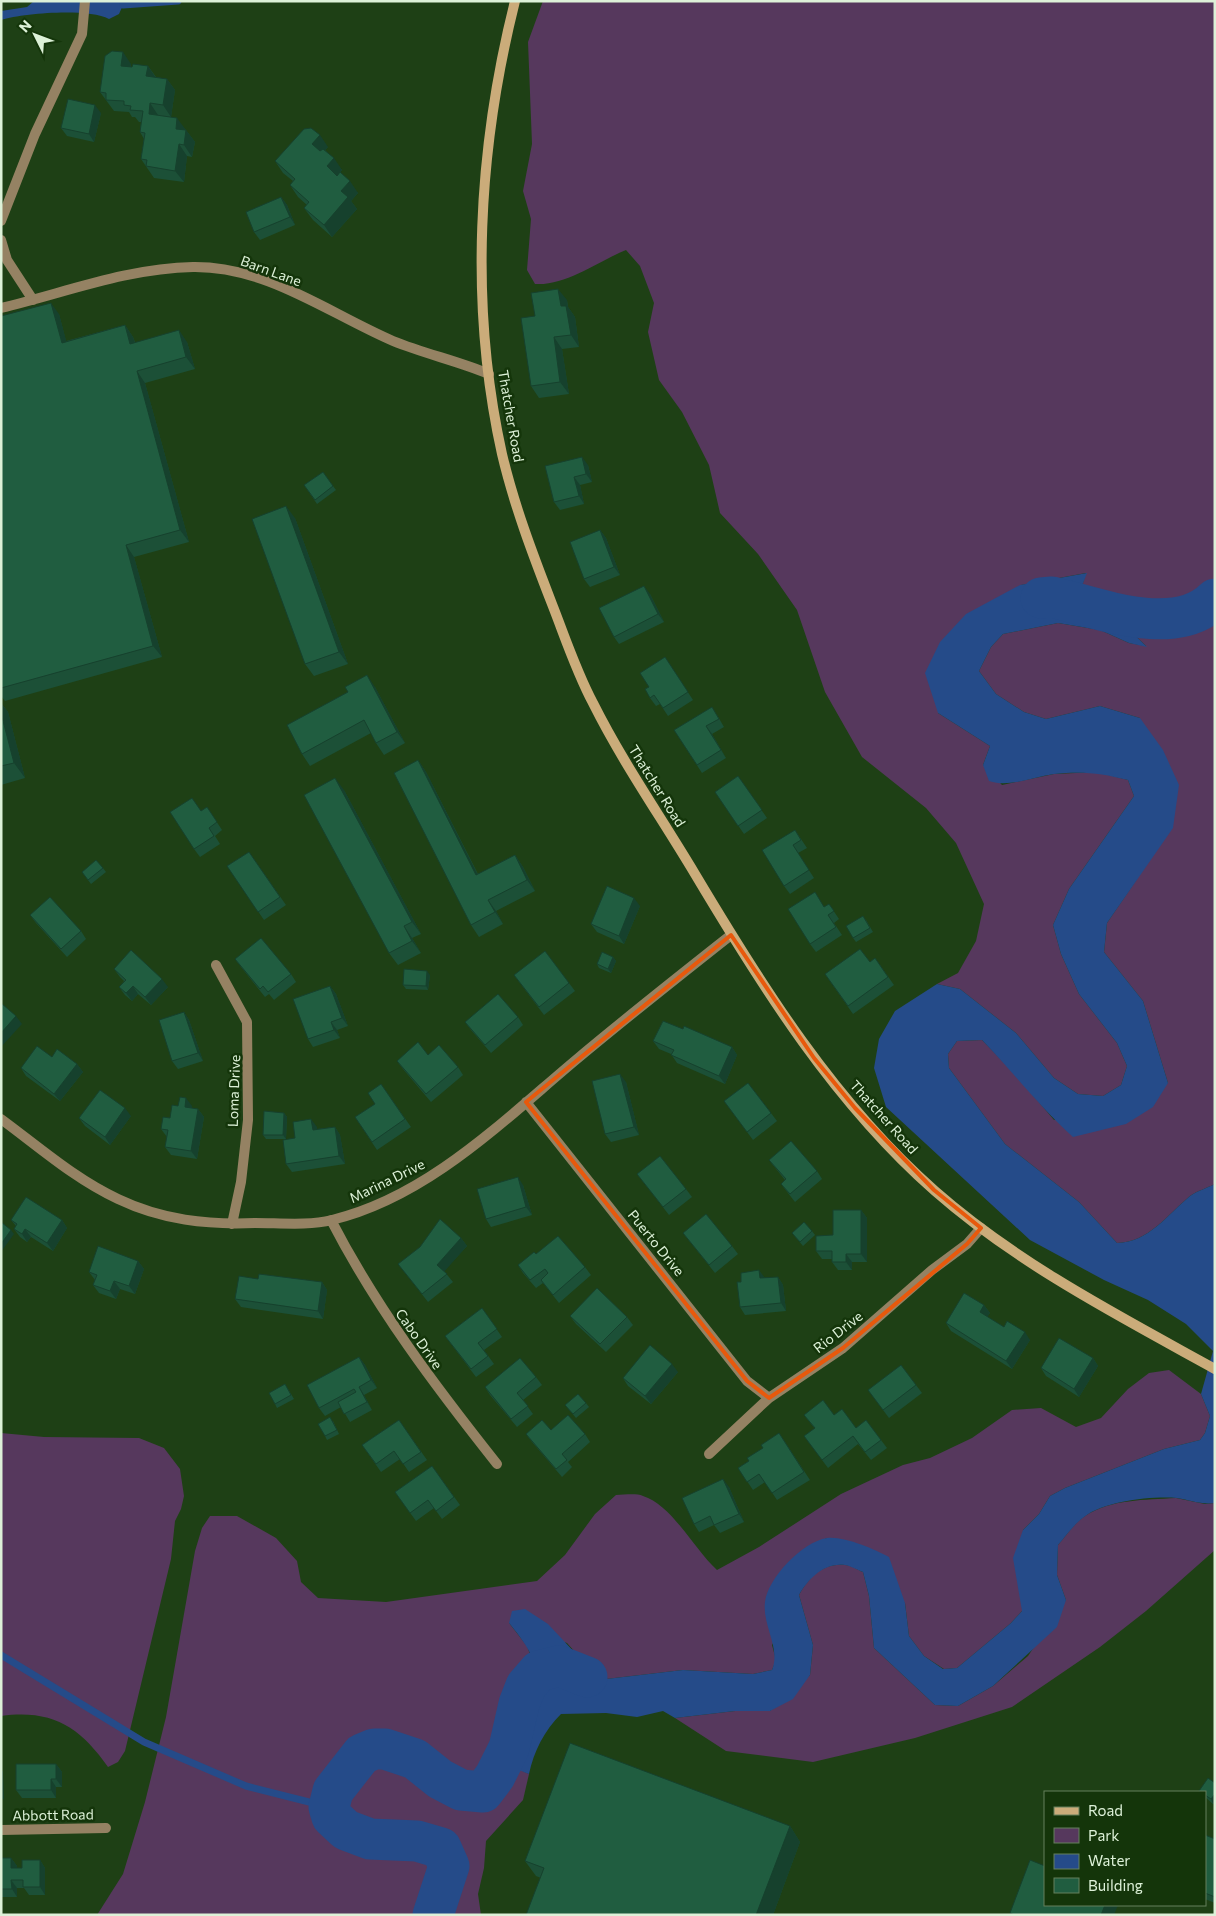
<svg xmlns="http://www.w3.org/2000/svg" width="1216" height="1916" viewBox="0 0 1216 1916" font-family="Commissioner,sans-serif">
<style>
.green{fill:#56385d}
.water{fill:#254b89}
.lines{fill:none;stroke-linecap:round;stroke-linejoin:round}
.stream{stroke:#254b89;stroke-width:7}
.river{stroke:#254b89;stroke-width:41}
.street{stroke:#958263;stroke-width:10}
.secondary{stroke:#cbac7a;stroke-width:10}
.wall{fill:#1c5037}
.shaded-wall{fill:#16412d}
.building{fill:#205d40;stroke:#16412d}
.marked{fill:none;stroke:#e8590c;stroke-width:4;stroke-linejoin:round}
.labels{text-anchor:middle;stroke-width:5;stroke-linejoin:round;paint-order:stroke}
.street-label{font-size:14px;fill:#ddf1d8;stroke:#14350a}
</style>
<rect width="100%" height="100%" fill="#1e4015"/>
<path class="green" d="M543 1H1215V1184C1207 1188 1197 1191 1190 1196 1167 1215 1149 1242 1117 1243L1079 1202 1005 1144 949 1068 948 1054 957 1041 982 1040 1016 1075 1054 1120 1168 1083 1143 1001 1104 952 1107 923 1137 879 1140 718 1100 706 1046 719 1024 712 996 694 979 671 991 647 1003 634 1058 623 1100 630 1129 643 1146 646 1112 613 1081 602 1082 586 1086 573 1021 585 938 713 990 746 983 765 1002 785 1054 774 1097 772 1128 780 1134 796 1069 889 1053 925 1061 954 1079 994 1117 1043 1127 1066 1121 1085 1103 1096 1078 1094 1054 1078 1016 1033 960 989 937 984 958 973 976 941 984 904 956 843 926 808 862 757 825 692 797 610 758 554 720 513 709 465 682 412 659 380 648 332 654 303 640 266 626 250C597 262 566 286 535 284L527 270 531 219 523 191 532 144 528 42Z
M1169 1370 1201 1394 1210 1416 1205 1433 1200 1440 1164 1449 1065 1488 1050 1496 1039 1514 1023 1530 1022 1611 1011 1623 957 1668 944 1669 924 1656 909 1636 905 1603 826 1538 772 1645 776 1660 772 1670 753 1674 683 1670 606 1679 592 1671 567 1643 509 1623 527 1646 536 1671 534 1684 525 1695 516 1768 529 1774 523 1800 486 1841 484 1868 478 1894 481 1915H97L123 1874 145 1802 166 1717 195 1551 202 1528 210 1516H237L276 1538 297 1561 301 1582 318 1598 386 1602 537 1581 565 1555 595 1514 616 1495C624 1495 636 1493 643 1496 672 1505 694 1549 717 1570L759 1547 841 1494 903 1465 930 1458 972 1438 1012 1410 1041 1408 1076 1427 1101 1418 1128 1389 1149 1373Z
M1 1433 44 1437 139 1438 164 1448 180 1469 184 1496 181 1509 175 1521 171 1559 125 1751 118 1762 108 1767C80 1727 52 1709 1 1716Z
M1176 1498 1205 1504 1215 1503V1550L1146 1611 1100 1647 1012 1707 915 1738 813 1762 726 1751 675 1718 735 1711H770L810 1675 813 1645 799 1595C808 1578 823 1562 845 1565 851 1565 858 1570 863 1572L869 1596 874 1648 935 1705 958 1706 993 1686 1028 1656 1066 1600 1057 1575 1058 1545C1066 1536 1074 1523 1085 1516 1111 1499 1145 1500 1176 1498Z"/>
<path class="water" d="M34 1H121L123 5 119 14 109 19C88 8 24 13 1 20V11L27 7Z
M1087 573 1082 586 1081 602 1112 613 1147 647 1129 643 1100 630 1058 623 1003 634 991 647 979 671 996 694 1024 712 1046 719 1100 706 1140 718 1163 750 1179 785 1173 828 1107 923 1104 952 1143 1001 1168 1083 1153 1107 1126 1124 1073 1137C1040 1107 1013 1072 982 1040L957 1041 948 1054 949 1068 1005 1144 1079 1202 1117 1243C1149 1242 1167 1215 1190 1196 1197 1191 1207 1188 1215 1184V1503C1201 1505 1190 1500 1177 1498 1151 1496 1105 1501 1084 1517 1074 1524 1066 1536 1058 1545L1057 1575 1066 1600 1057 1627 993 1686 958 1706 935 1705 874 1648 869 1596 863 1572C858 1570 851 1566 845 1565 824 1562 808 1579 799 1595L813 1645 810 1675 793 1699 770 1711H735L675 1718 663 1711 637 1717 606 1713 561 1714C544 1731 534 1751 529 1774 521 1771 511 1767 507 1759 499 1741 515 1712 524 1697 529 1688 535 1685 535 1674 536 1655 520 1637 509 1623L512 1611 525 1609 548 1624 592 1671 606 1679 683 1670 753 1674 772 1670C781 1648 762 1625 765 1602 768 1578 802 1542 827 1538 844 1536 874 1549 889 1557L905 1603 909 1636 924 1656 943 1669 957 1668 1011 1623 1022 1611 1013 1558 1023 1530 1039 1514 1050 1496 1065 1488 1164 1449 1200 1440 1205 1433 1210 1416 1201 1394 1213 1351 1186 1324 1148 1300 1104 1280 1030 1240 886 1107 874 1068 879 1039 895 1011 937 984 960 989 1016 1033 1054 1078 1078 1094 1103 1096 1121 1085 1127 1066 1117 1043 1079 994 1061 954 1053 925 1069 889 1134 796 1128 780C1101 773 1082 771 1054 774 1032 777 1010 788 989 781L983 765 990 746 938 713 925 673 940 642 966 614 1020 585Z"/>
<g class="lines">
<path class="stream" d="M123 5 178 1
M1 1655 144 1742 246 1786 329 1807"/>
<path class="river" d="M1041 598 1052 597C1099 608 1175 639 1215 599
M433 1915 449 1866 441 1848 417 1841 370 1839 346 1830 332 1817 329 1807 333 1791 362 1754 374 1749H385L415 1759 440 1779 461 1790 483 1792 495 1776 509 1748 519 1704 526 1686 539 1671 559 1666 587 1677"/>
<path class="street" d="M1 221 35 134 82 34 85 1
M1 240 7 260 33 300
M1 308C64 293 128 268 193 267 267 266 328 313 393 341 425 354 458 361 489 374
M216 965 247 1022 248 1120 241 1182 232 1224
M526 1102 747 1381 769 1398
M1 1119C39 1147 75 1179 118 1199 162 1220 207 1225 255 1223 280 1223 308 1226 332 1220 428 1197 504 1120 577 1059 627 1017 679 976 731 935
M331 1220C377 1309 436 1387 497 1464
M709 1454 769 1398 843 1348 932 1270 967 1244 981 1228
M1 1830 106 1828"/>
<path class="secondary" d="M515 1C478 148 469 305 502 454 514 505 533 555 552 604 565 637 576 671 593 703 623 763 661 817 695 874 763 988 835 1103 935 1191 1018 1264 1119 1316 1215 1369"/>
</g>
<path class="wall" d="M131 64V67L148 66 156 77 167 79 175 90 171 117 186 130 195 142 192 157 187 156 184 182 154 178 141 159 144 139 140 132 141 122H139L135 117H132L129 112 114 111 100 92Z
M101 113 94 142 67 136 61 128Z
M328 147 325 150 342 170 337 176 358 193 351 201 357 209 332 237 313 220 304 208 307 205 298 197 290 185 293 181 283 173 275 161Z
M281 197 287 205 295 225 260 240 254 232Z
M567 300 568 307 575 317 579 347 562 349 569 394 539 398 531 386 535 316Z
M59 314 66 341 125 325 133 337 135 342H187L195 369 145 383 189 542 134 557 162 657 5 701 1 696V316Z
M588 465 592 482 580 485 584 504 560 510 554 502 545 466Z
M323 472 336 490 317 504 304 485Z
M295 518 348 664 314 676 305 664Z
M600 530 606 538 620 575 590 587 584 579Z
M650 594 664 622 619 644 614 637Z
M665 657 693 700 668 716 660 704 656 706 650 698 649 687Z
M375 687 405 743 384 755 376 743 371 733 310 766 302 754 348 692Z
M1 703 8 712 25 778 1 785Z
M717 715 724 727 712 734 726 758 702 773 674 730Z
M418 760 426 772 478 874 515 855 523 867 535 891 496 911 503 924 479 937 471 925Z
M738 776 767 818 744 834 715 792Z
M344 790 421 934 412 938 421 953 398 965 389 953Z
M207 807 222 830 215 836 220 844 200 857 194 849 201 811Z
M795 830 807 848 798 853 814 878 790 894 784 886Z
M249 852 286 905 264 920 227 866Z
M103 868 106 872 91 884 82 872Z
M829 904 839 919 834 923 842 935 816 952 810 944 824 907Z
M640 906 624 944 597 932 591 924Z
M30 915 81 931 86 939 67 957 36 923Z
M866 920 873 932 856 942 853 938Z
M613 957 616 961 611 973 599 968 597 964Z
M875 958 894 985 853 1014 825 974 870 962Z
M235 959 291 974 296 982 274 1000 269 994 265 997 241 967Z
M114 969 168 987 151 1005 138 994 132 1001 125 995 119 987 124 981 120 977Z
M430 975 428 990 406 989 403 985Z
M514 975 569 983 575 991 544 1015Z
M330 986 336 994 348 1026 337 1030 340 1038 313 1047 308 1039Z
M184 1012 189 1020 203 1061 178 1069 172 1061Z
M518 1017 523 1025 491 1053 471 1030 465 1022Z
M683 1029 732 1047 737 1055 725 1084 677 1063 671 1054 659 1049 653 1041Z
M428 1055 458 1067 463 1075 431 1102 403 1069 397 1061Z
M52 1057 77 1064 83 1072 60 1101 26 1076 21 1068Z
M626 1082 639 1135 611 1142 605 1134Z
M748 1083 777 1121 753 1140 724 1101Z
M381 1084 411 1127 377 1150 355 1117 375 1104Z
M178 1106H192V1108L198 1109 204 1117 197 1159 171 1155 165 1147 167 1137 161 1129 170 1118Z
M284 1113 287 1117 286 1139H266L263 1135Z
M131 1116 110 1145 85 1126 79 1118Z
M317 1127V1129L335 1127 340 1135 345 1164 292 1172 286 1164 295 1138Z
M769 1160 817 1171 822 1179 795 1202 781 1184 785 1180Z
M637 1174 686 1189 692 1197 669 1215Z
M523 1185 532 1215 491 1227 486 1219Z
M861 1210 867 1218V1262H852V1270H838L832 1262V1259H822L816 1251Z
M11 1220H62L67 1228 53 1251 31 1237 27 1242 20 1237 14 1229 16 1226Z
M812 1231 815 1235 803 1246 792 1233Z
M683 1233 732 1246 738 1254 715 1273Z
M461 1238 467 1246 444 1271 453 1282 428 1302 398 1264Z
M536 1254 585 1267 591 1275 559 1303 543 1283 536 1288 523 1273 518 1265Z
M138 1261 144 1269 135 1294 120 1289 116 1299 99 1293 93 1285 95 1280 89 1272Z
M778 1277 783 1285 786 1311 745 1315 740 1307 765 1278Z
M322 1282 327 1290 323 1319 241 1307 235 1299Z
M984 1305 990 1313 987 1317 1004 1327 1030 1340 1012 1369 951 1331 946 1323Z
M482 1308 502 1337 484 1350 494 1364 476 1377 445 1336Z
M570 1316 627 1317 633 1325 606 1352 576 1324Z
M359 1357 365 1365 377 1388 364 1395 372 1410 350 1422 341 1407 325 1416 319 1408Z
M1093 1358 1098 1366 1079 1397 1046 1376 1041 1368Z
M678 1372 651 1404 628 1386 623 1378Z
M536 1377 542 1385 523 1400 533 1414 517 1427 490 1395 485 1387Z
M285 1384 294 1399 277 1408 275 1404Z
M916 1385 922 1393 889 1418 868 1390Z
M586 1403 589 1407 576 1418 565 1405Z
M804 1415H834L856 1428 881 1440 887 1448 871 1460 858 1444 828 1468 804 1436 815 1429Z
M399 1420 427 1460 409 1472 400 1459 381 1472 362 1445Z
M333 1421 339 1434 327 1440 325 1436Z
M551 1430 585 1434 590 1442 568 1462 572 1467 562 1477 532 1442 526 1434Z
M779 1433 810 1480 777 1500 765 1482 753 1490 738 1468 749 1461Z
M432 1466 460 1505 442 1519 434 1508 416 1521 395 1492Z
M729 1487 744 1522 720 1533 714 1525 699 1532 694 1524Z
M56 1764 62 1772V1787H56V1798H22L16 1790Z
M1215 1783V1802L1213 1804 1205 1797V1792Z
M790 1826 800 1842 773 1915H526L541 1878 536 1876 525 1861Z
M1205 1835 1215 1839V1903L1205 1899Z
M1 1858H11L17 1866V1868H22L40 1860 45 1868V1895H29L24 1888H17V1897H1Z"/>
<path class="shaded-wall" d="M123 52 131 64 129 77 121 66Z
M148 66 156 78 146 76Z
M167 79 175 90 171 117 163 105Z
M150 103 158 115 149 114Z
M95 105 101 113 94 142 89 134Z
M177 118 186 130 184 141 176 129Z
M186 130 195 142 192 157 184 145Z
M320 135 328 147 320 156 312 144Z
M179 144 187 156 184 182 175 171Z
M334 158 342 170 335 178 327 166Z
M350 181 358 193 351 201 357 209 332 237 324 225 341 191Z
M281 197 287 205 295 225 290 217Z
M558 289 567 300 568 307 575 317 579 347 571 335 561 306Z
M51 303 59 314 70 355 62 343Z
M125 325 133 337 139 355 130 344Z
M179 330 187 342 195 369 186 357Z
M554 337 562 349 569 394 560 382Z
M137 371 145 383 189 542 180 530Z
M582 457 588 465 592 482 586 474Z
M574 477 580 485 584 504 579 496Z
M286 506 295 518 348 664 339 652Z
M600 530 606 538 620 575 614 567Z
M126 545 134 557 162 657 153 646Z
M644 586 650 594 664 622 658 614Z
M367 675 375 687 405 743 397 732Z
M1 703 8 712 25 778 14 763 1 713Z
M706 726 712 734 726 758Z
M418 760 426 772 484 887 476 875Z
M335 778 344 790 421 934 412 922Z
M515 855 523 867 535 891 527 880Z
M634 898 640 906 624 944 619 936Z
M488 900 496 911 503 924 495 912Z
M404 926 412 938 421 953 412 941Z
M613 957 616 961 611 973 608 969Z
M427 971 430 975 428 990 426 986Z
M162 979 168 987 151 1005 145 997Z
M133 986 138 994 132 1001 126 993Z
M330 986 336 994 348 1026 342 1018Z
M184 1012 189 1020 203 1061 198 1053Z
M16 1016 22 1024 1 1047V1033Z
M331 1022 337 1030 340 1038 334 1030Z
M732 1047 737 1055 725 1084 719 1076Z
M77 1064 83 1072 60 1101 54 1094Z
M620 1074 626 1082 639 1135 634 1127Z
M186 1098 192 1106 191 1115 185 1107Z
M125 1108 131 1116 110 1145 105 1137Z
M198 1109 204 1117 197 1159 191 1151Z
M284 1113 287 1117 286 1139 283 1135Z
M311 1119 317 1127 318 1138 313 1130Z
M335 1127 340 1135 345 1164 339 1156Z
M518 1177 523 1185 532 1215 526 1207Z
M861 1210 867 1218V1262L861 1254Z
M62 1220 67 1228 53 1251 47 1243Z
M25 1229 31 1237 27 1242 22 1234Z
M11 1230 14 1234 1 1252V1244Z
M461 1238 467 1246 443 1273 437 1265Z
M846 1254 852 1262V1270L846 1262Z
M138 1261 144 1269 135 1294 129 1286Z
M759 1270 765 1278H760Z
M778 1277 783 1285 786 1311 781 1303Z
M114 1281 120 1289 116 1299 110 1291Z
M322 1282 327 1290 323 1319 318 1311Z
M984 1305 990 1313 985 1320 980 1312Z
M1025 1332 1030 1340 1012 1369 1006 1361Z
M359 1357 365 1365 377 1388 371 1380Z
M1093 1358 1098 1366 1079 1397 1074 1389Z
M672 1364 678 1372 651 1404 645 1396Z
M359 1387 364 1395 372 1410 367 1402Z
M723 1479 729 1487 744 1522 739 1514Z
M56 1764 62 1772V1787L56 1779Z
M1 1769 3 1772 4 1800 1 1797Z
M51 1779 56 1787V1798L51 1790Z
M1215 1794V1802L1213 1804 1211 1799Z
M790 1826 800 1842 773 1915H756Z
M11 1858 17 1866V1876L11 1868Z
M40 1860 45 1868V1895L40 1887Z
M11 1880 17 1888V1897L12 1889Z
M1105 1905H1118L1114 1915H1101Z"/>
<path class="building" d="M112 51 123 52 121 66 132 67 133 64 148 66 146 76 167 79 163 105 150 103 149 114 177 118 176 129 186 130 184 145 179 144 175 171 146 166 147 160 141 159 145 133 140 132 143 111 130 110 131 106 124 105V101L106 100V93L100 92 105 56Z
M68 99 95 105 89 134 61 128Z
M311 128 320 135 312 144 320 151 323 149 334 158 327 166 337 176 340 172 350 181 341 191 348 197 324 225 304 208 309 202 290 185 295 179 275 161 304 129Z
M281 197 290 217 254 232 246 212Z
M558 289 561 306H566L571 335 554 337 560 382 531 386 521 318 535 316 531 293Z
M51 303 62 343 125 325 130 344 179 330 186 357 137 371 180 530 126 545 153 646 1 688V316Z
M582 457 586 474 574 477 579 496 554 502 545 466Z
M323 472 333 486 315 500 304 485Z
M286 506 339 652 305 664 252 519Z
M600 530 614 567 584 579 570 542Z
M644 586 658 614 614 637 599 608Z
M665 657 688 692 663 708 654 695 650 698 645 689 649 687 640 673Z
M367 675 397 732 376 743 364 720 302 754 287 725 348 692 345 687Z
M712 707 719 719 706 726 721 750 697 765 674 730Z
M1 713 14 763 1 766Z
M418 760 476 875 515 855 527 880 488 900 495 912 471 925 394 773Z
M738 776 762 810 738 826 715 792Z
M335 778 412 922 404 926 412 941 389 953 304 795Z
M192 798 201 811 207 807 217 822 209 828 214 836 194 849 170 812Z
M795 830 801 840 793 845 809 870 784 886 762 850Z
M249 852 280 897 258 912 227 866Z
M96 860 103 868 88 880 82 872Z
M607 886 634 898 619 936 591 924Z
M815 892 824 907 829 904 834 911 828 915 836 927 810 944 788 909Z
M50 897 81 931 61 949 30 915Z
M863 916 870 928 853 938 846 926Z
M261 938 291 974 268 992 263 986 260 989 235 959Z
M860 949 870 962 875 958 888 977 848 1006 825 974Z
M131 950 162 979 145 997 133 986 126 993 119 987 126 980 114 969Z
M545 951 569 983 539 1007 514 975Z
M602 952 613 957 608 969 597 964Z
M404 969 427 971 426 986 403 985Z
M330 986 342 1018 331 1022 334 1030 308 1039 293 999Z
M498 994 518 1017 485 1045 465 1022Z
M1 1003 16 1016 1 1033Z
M184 1012 198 1053 172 1061 159 1020Z
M663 1021 683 1029 684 1026 732 1047 719 1076 671 1055 674 1050 653 1041Z
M418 1042 428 1055 439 1045 458 1067 426 1094 397 1061Z
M37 1046 52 1057 57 1049 77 1064 54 1094 21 1068Z
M620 1074 634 1127 605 1134 592 1081Z
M748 1083 771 1113 747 1132 724 1101Z
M381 1084 405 1119 372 1142 355 1117 375 1104 368 1093Z
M100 1090 125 1108 105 1137 79 1118Z
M180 1097 186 1098 185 1107 198 1109 191 1151 165 1147 168 1130 161 1129 163 1117 170 1118 172 1105 178 1106Z
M264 1111 284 1113 283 1135H263Z
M311 1119 313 1130 335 1127 339 1156 286 1164 283 1140 295 1138 293 1122Z
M791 1141 817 1171 790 1194 781 1184 786 1179 769 1160Z
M660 1156 686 1189 663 1207 637 1174Z
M518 1177 526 1207 486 1219 477 1189Z
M26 1197 62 1220 47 1243 25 1229 22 1234 14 1229 17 1224 11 1220Z
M833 1210H861V1254H846V1262H832V1251H816V1236L833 1235Z
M706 1214 732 1246 709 1265 683 1233Z
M440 1219 461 1238 437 1265 447 1274 422 1294 398 1264 420 1247Z
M1 1222 11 1230 1 1244Z
M804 1222 812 1231 800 1242 792 1233Z
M558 1236 585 1267 553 1295 541 1280 548 1273 545 1269 530 1280 518 1265 534 1252 536 1254Z
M98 1246 138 1261 129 1286 114 1281 110 1291 93 1285 97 1275 89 1272Z
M759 1270 760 1278 778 1277 781 1303 740 1307 737 1282H741V1273Z
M259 1274 322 1282 318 1311 235 1299 239 1276 258 1279Z
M597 1288 627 1317 600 1344 570 1316Z
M964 1293 984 1305 980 1312 1004 1327 1007 1321 1025 1332 1006 1361 946 1323Z
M482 1308 497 1329 478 1343 488 1356 471 1369 445 1336Z
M1059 1338 1093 1358 1074 1389 1041 1368Z
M650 1345 672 1364 645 1396 623 1378Z
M359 1357 371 1380 359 1387 367 1402 344 1414 338 1402 356 1392 354 1389 319 1408 307 1385Z
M520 1358 536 1377 517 1393 528 1406 511 1419 485 1387Z
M901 1365 916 1385 883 1410 868 1390Z
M285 1384 291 1395 275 1404 269 1393Z
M578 1394 586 1403 573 1414 565 1405Z
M823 1400 834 1415 842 1409 856 1428 866 1420 881 1440 865 1452 853 1436 822 1460 804 1436 815 1428 804 1415Z
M568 1415 585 1434 562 1454 567 1460 556 1469 526 1434 542 1420 551 1430Z
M330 1417 337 1430 325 1436 318 1424Z
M399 1420 421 1452 403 1464 394 1451 376 1464 362 1445Z
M779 1433 804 1472 772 1493 759 1474 747 1482 738 1468 749 1461 747 1458 763 1448 761 1445Z
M432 1466 454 1497 436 1511 428 1500 410 1513 395 1492Z
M723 1479 739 1514 714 1525 710 1516 694 1524 682 1498Z
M570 1743 790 1826 756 1915H526L544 1868 525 1861Z
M16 1764H56V1779H51V1790H16Z
M1208 1778 1215 1783V1794L1211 1799 1205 1795V1792H1200L1199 1791Z
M1205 1835 1215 1839V1897L1205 1893Z
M1 1858H11V1868H22V1860H40V1887H23V1880H11L12 1889H1Z
M1030 1860 1045 1866V1905H1105L1101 1915H1014L1010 1913Z"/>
<path class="marked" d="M731 935 814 1058 855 1108 934 1190 981 1228 967 1244 843 1348 769 1398 747 1381 526 1102Z"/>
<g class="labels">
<g class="street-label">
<text transform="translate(271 271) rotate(20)" y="5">Barn Lane</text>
<text transform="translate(511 416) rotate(80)" y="5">Thatcher Road</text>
<text transform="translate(657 786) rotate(58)" y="5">Thatcher Road</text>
<text transform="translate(234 1091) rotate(-88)" y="5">Loma Drive</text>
<text transform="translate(884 1117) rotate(48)" y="5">Thatcher Road</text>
<text transform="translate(387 1181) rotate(-26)" y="5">Marina Drive</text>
<text transform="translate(656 1243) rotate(51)" y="5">Puerto Drive</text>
<text transform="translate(838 1332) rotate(-38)" y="5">Rio Drive</text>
<text transform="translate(419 1339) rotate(55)" y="5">Cabo Drive</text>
<text transform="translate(53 1815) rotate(-1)" y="5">Abbott Road</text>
</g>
</g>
<rect width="1216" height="1916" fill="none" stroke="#ddf1d8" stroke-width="5"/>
<rect x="1044" y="1791" width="162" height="115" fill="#14350a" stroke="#64805c"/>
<rect x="1054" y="1807" width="25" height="8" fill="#cbac7a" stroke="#64805c"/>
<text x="1088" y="1816" font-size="15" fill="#ddf1d8">Road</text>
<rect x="1054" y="1828" width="25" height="15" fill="#56385d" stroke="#64805c"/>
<text x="1088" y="1841" font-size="15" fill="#ddf1d8">Park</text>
<rect x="1054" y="1854" width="25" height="15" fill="#254b89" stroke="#64805c"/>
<text x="1088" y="1866" font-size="15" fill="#ddf1d8">Water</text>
<rect x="1054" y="1878" width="25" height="15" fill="#205d40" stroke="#64805c"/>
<text x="1088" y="1891" font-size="15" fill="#ddf1d8">Building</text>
<g transform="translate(35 35) rotate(312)" stroke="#14350a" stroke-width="4" paint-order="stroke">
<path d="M0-4L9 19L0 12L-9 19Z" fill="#ddf1d8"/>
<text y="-8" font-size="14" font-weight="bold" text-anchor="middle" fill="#ddf1d8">N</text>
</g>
</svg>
